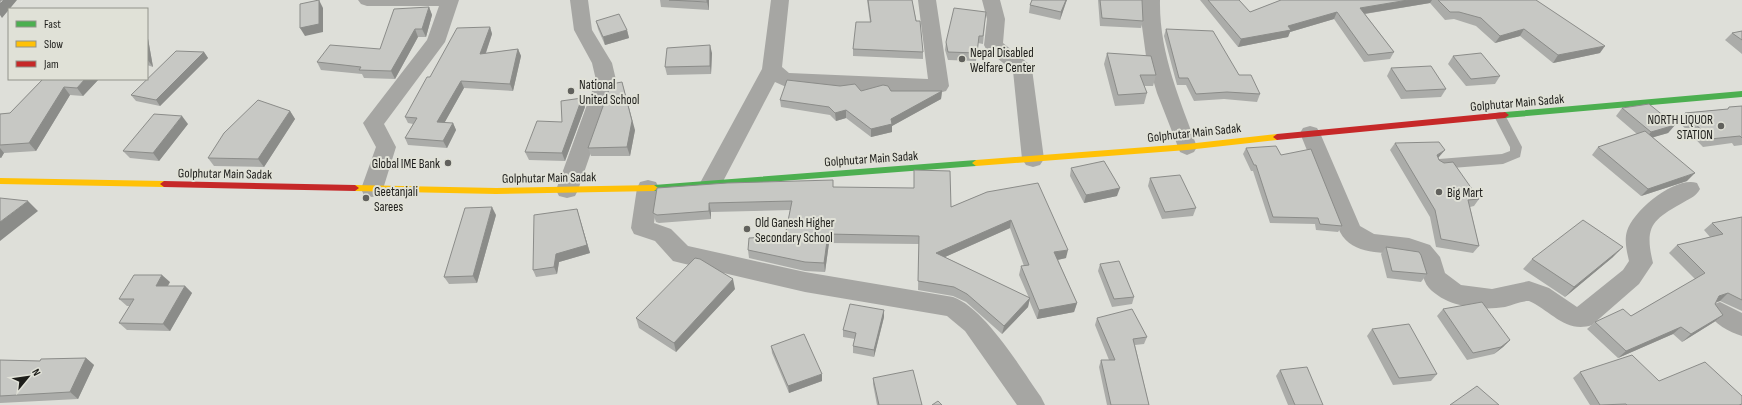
<svg xmlns="http://www.w3.org/2000/svg" width="1742" height="405" viewBox="0 0 1742 405" font-family="'Sofia Sans Condensed',sans-serif">
<style>
.lines{fill:none;stroke-linecap:round;stroke-linejoin:round}
.lane{fill:#a6a6a3;fill-rule:evenodd}
.street{fill:#a6a6a3;fill-rule:evenodd}
.fast{fill:#4caf50;fill-rule:evenodd}
.slow{fill:#ffc107;fill-rule:evenodd}
.jam{fill:#c62828;fill-rule:evenodd}
.wall{fill:#abaca9;fill-rule:evenodd}
.shaded-wall{fill:#8b8c89}
.building{fill:#c7c8c4;stroke:#8b8c89}
.poi-dot{fill:#61615d;stroke:#e0e1d7;stroke-width:1.5}
.labels{text-anchor:middle;stroke-width:4;stroke-linejoin:round;paint-order:stroke}
.poi-label{font-size:13px;fill:#1d1d1a;stroke:#e0e1d7;text-anchor:start}
.street-label{font-size:13px;fill:#1d1d1a;stroke:#e0e1d7}
</style>
<rect width="100%" height="100%" fill="#dedfd9"/>
<g class="lines">
<path class="lane" d="M1500 112 1504 113 1522 147 1520 157 1503 164 1439 169 1435 167 1433 164 1435 161 1439 159 1502 154 1510 151V147L1494 116 1496 113Z"/>
<path class="street" d="M358 0H459L445 42 384 124 396 147 383 189 380 195 372 197 364 195 361 189 376 147 363 123 427 40 439 6H367L361 4Z
M570 0H588L592 30 612 63 616 80 578 190 575 196 567 198 559 196 556 190 596 80 592 63 574 30Z
M771 0H789L782 67 789 73 928 79 918 0H936L949 86 946 91 939 93 864 91 784 86 775 82 719 189 711 191 703 189 700 183 762 69Z
M982 0H1000L1005 19 1003 43 1029 64 1032 69 1044 159 1040 165 1033 167 1026 165 1022 159 1013 71 986 49 984 45 987 19Z
M1142 0H1160C1159 53 1180 99 1197 147L1194 152 1187 155 1180 152 1157 93 1146 56 1141 19Z
M1310 126 1317 128 1320 133 1360 226 1374 234 1409 238 1430 245 1440 257 1445 273 1461 285 1492 289 1529 281 1549 288 1577 307 1623 270 1629 261C1627 252 1624 241 1627 231 1634 210 1675 176 1697 183L1700 189C1696 196 1691 198 1684 202 1652 220 1644 226 1653 263L1639 284 1592 325C1566 334 1550 310 1529 301 1520 301 1513 305 1505 307 1480 311 1447 307 1429 288 1421 279 1423 265 1414 258 1390 249 1354 259 1340 232L1300 133 1303 128Z
M648 180 656 182 659 188 654 223 671 229 688 246 805 272 953 297C985 308 1021 369 1041 397L1045 405H1017L965 331 947 316 805 292 681 263 673 261 655 241 634 234 631 228 637 188 640 182Z
M1720 302 1742 313V336C1729 332 1714 324 1708 312L1711 305Z"/>
<path class="fast" d="M1742 91V97L1505 118 1501 115 1505 112Z
M976 160 980 163 976 166 654 191 650 188 654 185Z"/>
<path class="slow" d="M1277 134 1281 137 1277 140 1187 150 976 166 972 163 976 160 1187 144Z
M0 178 164 181 168 184 164 187 0 184Z
M355 185 496 188 654 185 658 188 654 191 496 194 355 191 351 188Z"/>
<path class="jam" d="M1505 112 1509 115 1505 118 1277 140 1273 137 1277 134Z
M164 181 355 185 359 188 355 191 164 187 160 184Z"/>
</g>
<path class="wall" d="M660 0H709V10L661 7Z
M867 0H912L923 52V59L853 56V49L870 22Z
M1032 0H1067L1060 20 1029 13 1030 5Z
M1098 0H1142L1143 21 1141 28 1100 26Z
M1200 0H1239L1250 12 1281 0H1536L1600 53 1553 63 1520 36 1495 43 1476 26 1454 19 1445 20 1430 3 1365 14 1394 52 1390 59 1364 62 1334 19 1290 32 1288 37 1238 47Z
M429 7 432 15 426 37H418L395 79 364 78 362 74 321 70 317 62 380 49Z
M986 12 983 44 978 43 976 61 948 60 945 50 946 42Z
M596 21 627 30 629 38 605 45 598 29Z
M490 27 492 34 486 53 518 49 521 56 513 91 464 88 444 123H453L456 130 447 148 408 145 405 138 413 124 408 123 405 117 430 77Z
M1166 29 1239 75 1260 94 1257 102 1224 99 1194 101 1186 85H1177L1164 36Z
M1742 31V54L1725 40 1732 33Z
M147 33 153 67 147 65Z
M204 52 208 58 160 106 136 101 131 95Z
M712 53 711 74 667 75 665 67Z
M1107 53 1156 75 1153 86H1144L1147 93 1144 104 1115 106 1104 64Z
M1453 56 1500 76 1495 84 1466 86 1448 64Z
M1391 68 1446 89 1441 97 1401 99 1387 76Z
M43 79H99L83 96 70 95 36 151 4 153 1 158H0V114L10 113Z
M861 91H942L941 99 892 126V132L871 137 846 118 836 121 830 115 781 107 780 100Z
M582 98 585 107 565 161 529 160 525 152 562 122Z
M1742 106V145L1734 146 1732 143 1703 147 1678 121 1685 113 1727 109Z
M1622 108 1675 125 1668 133 1653 137 1687 181 1641 196 1592 155 1598 147 1637 134 1616 116Z
M290 111 295 119 264 167 214 166 208 158Z
M188 124 159 161 130 158 123 151Z
M635 130 630 156H591L588 148Z
M1395 143 1439 157 1438 158 1439 160 1479 199 1474 206 1470 207 1479 246 1473 253 1436 247 1430 217 1390 150Z
M1246 148 1281 155 1342 226 1338 232 1316 230 1315 224 1270 223 1253 171H1251L1243 154Z
M1071 168 1117 196 1084 203 1070 176Z
M1150 178 1196 208 1193 216 1162 219 1148 186Z
M833 187 951 207 987 192 1066 258 1058 260 1077 303 1074 312 1037 319 1029 300 1028 307 1002 334 966 302 953 296 918 290 919 244 829 243 825 272 805 271 749 258 748 250 785 236 790 210 711 212V219L659 223 656 222 653 213 657 188ZM1010 228 1024 266H1021L1019 275 1029 298 945 257Z
M577 209 590 253 559 262 557 274 536 277 533 270Z
M496 215 477 283 449 284 444 277Z
M1742 217V311L1720 301 1717 302 1715 304 1723 315 1714 322 1682 342 1673 334 1618 358 1587 329 1595 322 1631 316 1695 279 1669 253 1677 245 1710 237 1704 230 1712 223Z
M1386 247 1427 274 1421 282 1387 278 1381 254Z
M1613 257 1565 297 1523 269 1532 259Z
M1100 264 1134 297 1132 304 1112 307 1098 271Z
M170 282 168 286H185L192 293 170 331 127 330 119 323 130 306H127L119 299Z
M735 289 676 352 639 328 636 318Z
M1443 309 1510 340 1503 347 1494 354 1467 360 1437 316Z
M884 310V317L874 357 853 353V346L855 339 843 337V330Z
M1097 318 1147 337 1144 344 1135 345 1149 405H1107L1099 367 1101 360H1109L1095 325Z
M1372 329 1437 374 1431 381 1393 385 1367 336Z
M771 346 822 381 789 393 772 353Z
M86 358 94 365 78 399 0 403V360L40 361Z
M1280 370 1323 405H1288L1276 376Z
M1580 372 1659 381 1742 405H1590L1573 378Z
M873 378 922 405H877L873 384Z"/>
<path class="shaded-wall" d="M4 0H17L2 18 0 15V4Z
M319 0 323 8V32L305 36 300 28Z
M707 0H709V10L707 2Z
M1066 0H1067L1066 2 1060 20 1061 12Z
M1408 0H1432L1430 3 1357 15 1360 8Z
M429 7 432 15 426 37 422 29Z
M1337 12 1334 19 1290 32 1288 37 1238 47 1241 39 1288 26Z
M490 27 492 34 483 61 480 54Z
M415 29 418 37 395 79 391 71Z
M1524 29 1520 36 1495 43 1500 36Z
M627 30 629 38 605 45 603 37Z
M147 33 153 67 147 59Z
M710 45 712 53 711 74 710 66Z
M1605 46 1600 53 1553 63 1558 55Z
M518 49 521 56 513 91 510 84Z
M204 52 208 58 160 106 156 100Z
M85 79H99L83 96 77 88Z
M461 81 464 88 441 129 437 122Z
M622 82 635 130 630 156 627 147Z
M64 87 70 95 36 151 29 143Z
M942 91 941 99 892 126V132L871 137V129Z
M582 98 585 107 565 161 562 153Z
M846 110V118L836 121 835 113Z
M290 111 295 119 264 167 258 159Z
M182 116 188 124 159 161 153 153Z
M453 123 456 130 447 148 443 141Z
M1675 125 1668 133 1644 140 1651 132Z
M0 148 4 153 1 158 0 157Z
M1445 150 1439 157 1432 163 1437 155Z
M1695 173 1687 181 1641 196 1648 189Z
M1120 188 1117 196 1084 203 1086 195Z
M28 201 38 211 0 241V222Z
M709 203 711 212V219L709 211Z
M492 207 496 215 477 283 473 276Z
M577 209 590 253 559 262 557 274 554 267 556 254Z
M1011 220 1010 228 936 261V253Z
M828 234 829 243 825 272 824 263Z
M1623 247 1613 257 1565 297 1574 287Z
M1068 250 1066 258 1052 261 1054 252Z
M162 275 170 282 163 293 156 286Z
M733 279 735 289 676 352 674 343Z
M185 286 192 293 170 331 163 324Z
M1728 293 1720 301 1711 304 1719 296Z
M1030 298 1028 307 1002 334 1004 326Z
M1077 303 1074 312 1037 319 1039 310Z
M884 310V317L874 357V350Z
M1723 315 1714 322 1682 342 1691 334Z
M1681 327 1673 334 1618 358 1626 351Z
M1510 340 1503 347 1494 354 1501 347Z
M86 358 94 365 78 399 70 392Z
M822 374V381L789 393 788 386Z"/>
<path class="building" d="M0 0H4L0 4Z
M319 0V24L300 28V4Z
M669 0H707V2Z
M868 0H912L916 21H920L923 52 853 49 856 22H871Z
M1032 0H1066L1061 12 1030 5Z
M1100 0H1142L1143 21 1102 18Z
M1208 0H1239L1250 12 1281 0H1408L1360 8 1394 52 1368 55 1337 12 1288 26 1291 30 1241 39Z
M1438 0H1536L1605 46 1558 55 1524 29 1500 36 1481 18 1459 12H1450Z
M429 7 422 29H415L391 71 359 70 361 67 317 62 330 45 380 49 394 9Z
M954 8 986 12 983 36H979L977 53 948 52 946 42Z
M619 14 627 30 603 37 596 21Z
M490 27 480 54 518 49 510 84 461 81 437 122 453 123 443 141 405 138 417 118 405 117 427 77H430L457 28Z
M1166 29 1213 31 1239 75H1251L1260 94 1227 92 1196 94 1188 78H1179Z
M1742 31V40L1732 33Z
M710 45V66L665 67 667 48Z
M176 51 204 52 156 100 131 95Z
M1107 53 1151 56 1156 75H1140L1147 93 1118 95Z
M1481 53 1500 76 1471 79 1453 56Z
M1431 66 1446 89 1406 91 1391 68Z
M43 79H85L77 88 64 87 29 143 0 145V114L10 113Z
M787 80 840 86 855 84 861 91 883 85 888 86 891 91H942L891 119 892 124 871 129 846 110 835 113 829 107 780 100Z
M622 82 632 121 627 147 588 148 611 84Z
M582 98 562 153 525 152 537 121 562 122 561 101Z
M258 100 290 111 258 159 208 158 224 133Z
M1649 104 1675 125 1651 132 1622 108Z
M1742 106V138L1740 136 1710 139 1685 113 1728 109 1729 107Z
M154 114 182 116 153 153 123 151Z
M1645 131 1695 173 1648 189 1598 147Z
M1439 142 1445 150 1437 155 1439 160 1444 163 1453 162 1479 199 1468 200 1479 246 1441 239 1435 210 1395 143Z
M1276 146 1281 155 1311 149 1342 226 1320 224 1318 218 1273 217 1256 165H1254L1246 148Z
M1104 161 1120 188 1086 195 1071 168Z
M914 170 950 171 951 207 987 192 1038 183 1068 250 1054 252 1077 303 1039 310 1021 266 1029 265 1011 220 936 253 1030 298 1004 326 967 294 954 287 918 281 919 236 828 234 824 263 805 262 748 250 749 238 785 236 792 201 709 203V211L657 215 653 213 657 188 727 183 833 180V187L914 188Z
M1180 175 1196 208 1165 212 1150 178Z
M0 198 28 201 0 222Z
M492 207 473 276 444 277 465 208Z
M577 209 587 245 556 254 554 267 533 270 534 215Z
M1742 217V300L1728 293 1719 296 1715 304 1723 315 1691 334 1681 327 1626 351 1595 322 1623 309 1631 316 1705 273 1677 245 1723 234 1712 223Z
M1583 220 1623 247 1574 287 1532 259Z
M1386 247 1419 252 1421 255 1427 274 1392 271Z
M695 258 700 259 733 279 674 343 636 318Z
M1119 261 1134 297 1114 299 1100 264Z
M134 275H162L156 286H185L163 324 119 323 134 299H119Z
M1482 302 1510 340 1501 347 1473 353 1443 309Z
M850 304 884 310 874 350 853 346 856 333 843 330Z
M1132 309 1147 337 1133 339 1149 405H1111L1101 360H1115L1097 318Z
M1409 324 1437 374 1399 378 1372 329Z
M804 334 822 374 788 386 771 346Z
M1632 355 1659 381 1705 362 1742 396V404L1739 405H1627L1626 404 1600 405 1580 372Z
M86 358 70 392 0 396V360L40 361 41 359Z
M1307 367 1323 405H1295L1280 370Z
M913 370 922 405H879L873 378Z
M1477 386 1499 405H1450Z
M938 401 942 405H932Z"/>
<g class="poi-dot">
<circle cx="962" cy="59" r="4"/>
<circle cx="571" cy="91" r="4"/>
<circle cx="1721" cy="126" r="4"/>
<circle cx="448" cy="163" r="4"/>
<circle cx="1439" cy="192" r="4"/>
<circle cx="366" cy="198" r="4"/>
<circle cx="747" cy="229" r="4"/>
</g>
<g class="labels">
<g class="poi-label">
<text x="970" y="57">Nepal Disabled<tspan x="970" dy="15">Welfare Center</tspan></text>
<text x="579" y="89">National<tspan x="579" dy="15">United School</tspan></text>
<text x="1713" y="124" text-anchor="end">NORTH LIQUOR<tspan x="1713" dy="15">STATION</tspan></text>
<text x="440" y="168" text-anchor="end">Global IME Bank</text>
<text x="374" y="196">Geetanjali<tspan x="374" dy="15">Sarees</tspan></text>
<text x="1447" y="197">Big Mart</text>
<text x="755" y="227">Old Ganesh Higher<tspan x="755" dy="15">Secondary School</tspan></text>
</g>
<g class="street-label">
<text transform="translate(1517 102) rotate(-5)" y="5">Golphutar Main Sadak</text>
<text transform="translate(1194 132) rotate(-6)" y="5">Golphutar Main Sadak</text>
<text transform="translate(871 158) rotate(-4)" y="5">Golphutar Main Sadak</text>
<text transform="translate(225 173) rotate(1)" y="5">Golphutar Main Sadak</text>
<text transform="translate(549 177) rotate(-1)" y="5">Golphutar Main Sadak</text>
</g>
</g>
<rect x="8" y="8" width="140" height="72" fill="#e0e1d7" stroke="#92938b"/>
<rect x="16" y="21" width="20" height="6" fill="#4caf50" stroke="#92938b"/>
<text x="44" y="28" font-size="12" fill="#1d1d1a">Fast</text>
<rect x="16" y="41" width="20" height="6" fill="#ffc107" stroke="#92938b"/>
<text x="44" y="48" font-size="12" fill="#1d1d1a">Slow</text>
<rect x="16" y="61" width="20" height="6" fill="#c62828" stroke="#92938b"/>
<text x="44" y="68" font-size="12" fill="#1d1d1a">Jam</text>
<g transform="translate(28 377) rotate(61)" stroke="#e0e1d7" stroke-width="3" paint-order="stroke">
<path d="M0-3L7 15L0 10L-7 15Z" fill="#1d1d1a"/>
<text y="-6" font-size="11" font-weight="bold" text-anchor="middle" fill="#1d1d1a">N</text>
</g>
</svg>
